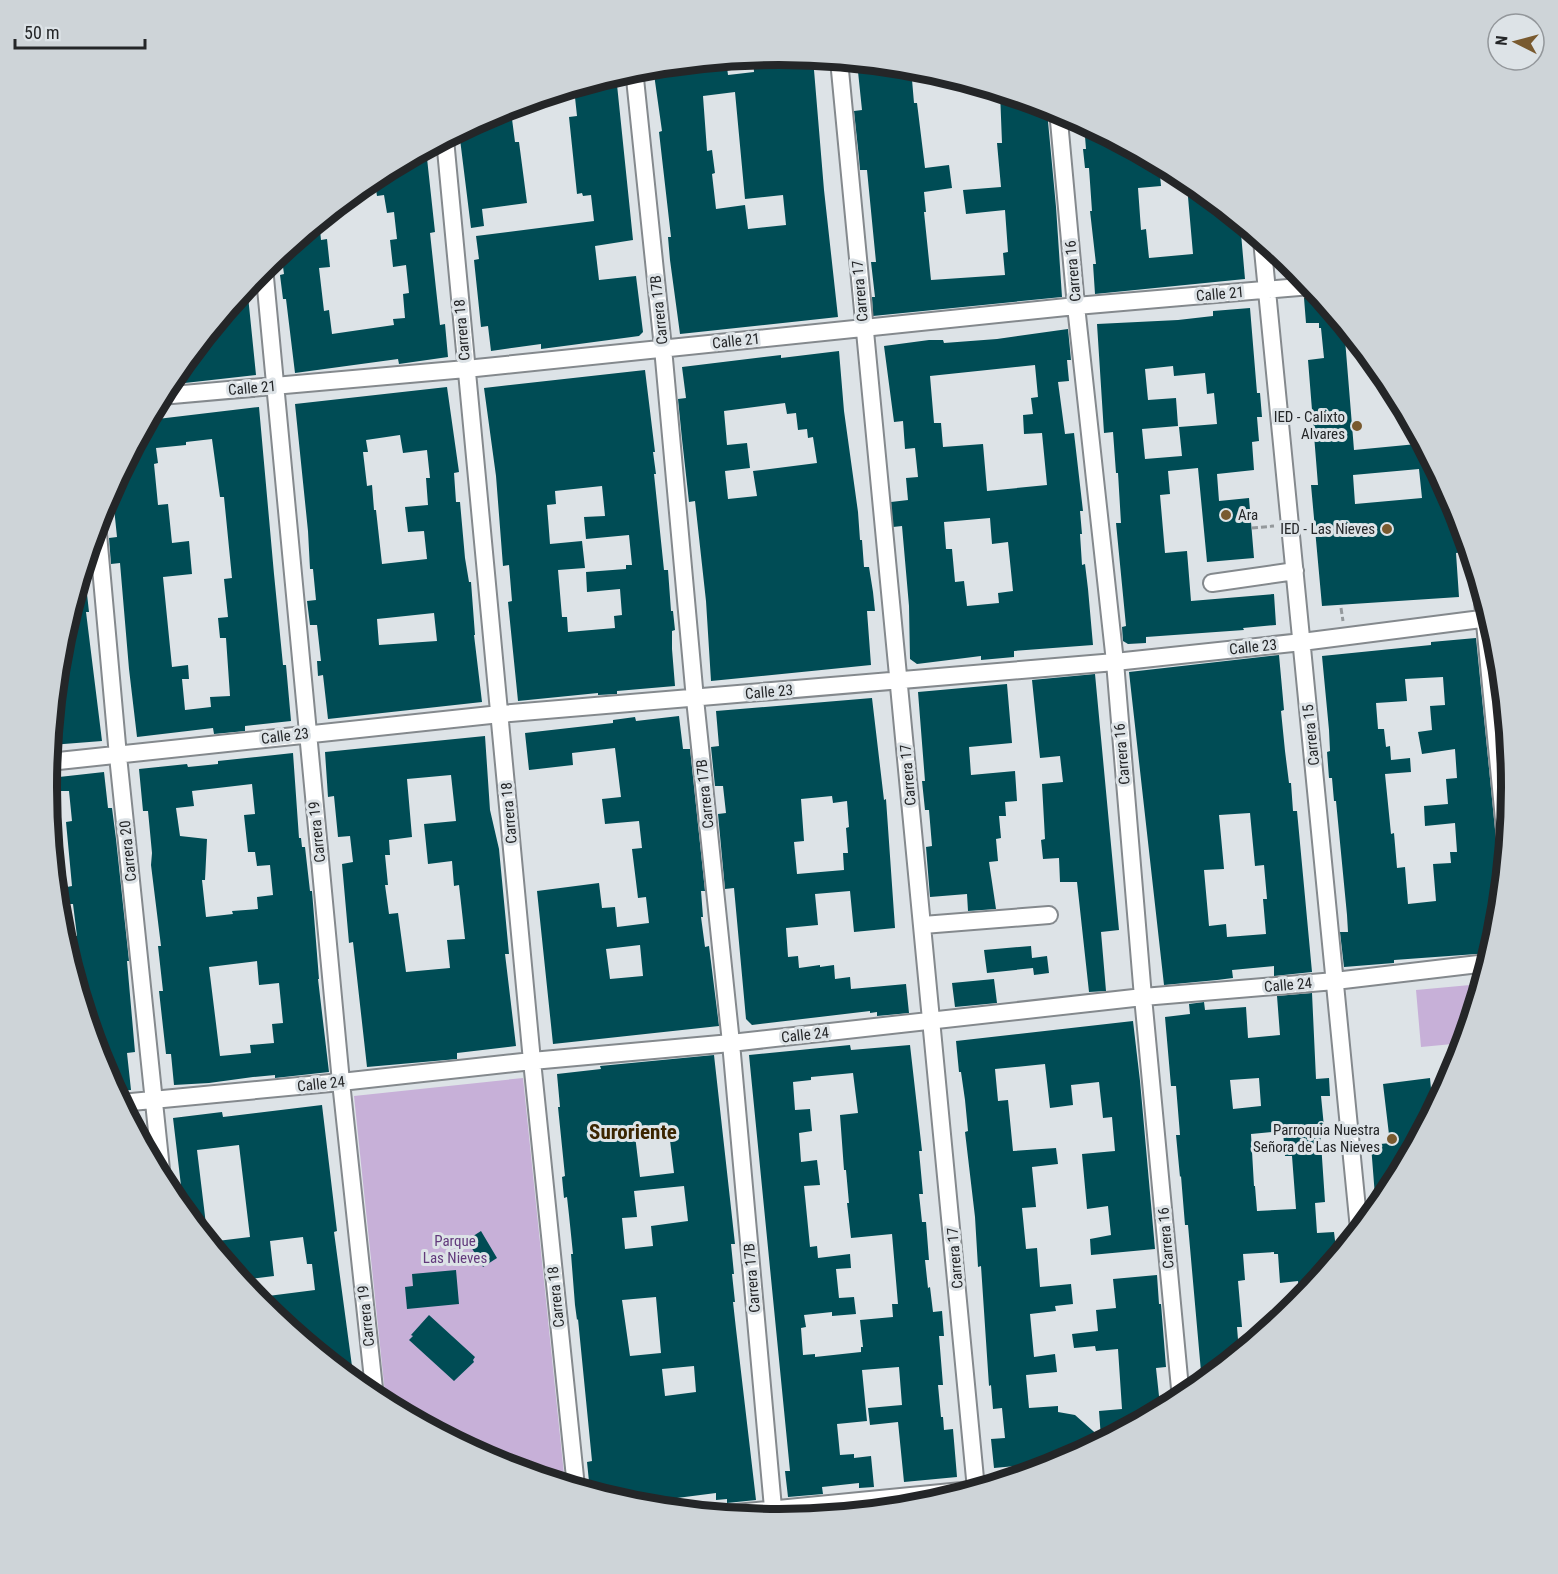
<svg xmlns="http://www.w3.org/2000/svg" width="1558" height="1574" viewBox="0 0 1558 1574" font-family="'Roboto Condensed',sans-serif">
<style>
.green{fill:#c7b0d8}
.building{fill:#004c55;fill-rule:evenodd}
.lines{fill:none;stroke-linecap:round;stroke-linejoin:round}
.minor-casing{stroke:#84898d;stroke-width:20}
.path{stroke:#94999c;stroke-width:3;stroke-dasharray:6 3;stroke-linecap:butt}
.minor{stroke:#fff;stroke-width:16}
.poi-dot{fill:#795a2f;stroke:#dde3e7;stroke-width:2}
.labels{text-anchor:middle;stroke-width:6;stroke-linejoin:round;paint-order:stroke}
.street-label{font-size:15px;fill:#242628;stroke:#dde3e7}
.poi-label{font-size:15px;fill:#242628;stroke:#dde3e7;text-anchor:end}
.park-label{font-size:15px;fill:#623a7c;stroke:#dde3e7}
.district-label{font-size:21px;font-weight:bold;fill:#3b2500;stroke:#dde3e7}
.rim{fill:none;stroke:#242628;stroke-width:8}
</style>
<rect width="100%" height="100%" fill="#dde3e7"/>
<path class="green" d="M1481 984 1463 1043 1421 1047 1416 990Z
M523 1078 565 1484 498 1464 386 1403 354 1096Z"/>
<path class="building" d="M779 55 813 58 824 190 838 317 680 334 670 260 668 237H671L659 132 662 131 653 67 726 60 728 75 754 72 753 57ZM735 92 745 199 783 195 786 225 748 229 745 205 716 209 712 174 715 173 712 150 707 151 703 96Z
M857 62 911 68 914 103H917L925 168 949 165 952 188 924 192 926 212H924L931 280 1005 275 1003 253 1008 252 1005 210 966 214 963 190 1001 187 997 143H1002L1000 92 1044 106 1045 111H1047L1056 207 1062 297 873 316 872 297H875L871 262H876L867 170H860L859 158 854 111 862 110Z
M616 75 633 240 595 246 599 280 636 276 643 332 639 336 564 346 541 349V344L491 351 488 326 481 327 474 260 479 259 476 236 594 221 591 195 583 196 582 193 577 194 569 117 577 116 574 88Z
M508 107 509 119H512L515 142H519L527 203 482 209 484 226 471 228 459 131 499 110Z
M1084 124 1159 164 1161 186 1138 188 1141 230 1146 229 1149 258 1193 254 1188 197 1191 196 1190 181 1240 222 1245 279 1095 294 1093 264H1096L1090 211H1092L1089 168H1085L1083 149H1086Z
M426 149 435 232 430 233 436 289 440 325 445 324 448 357 399 364 398 359 295 373 286 299H283L280 275 284 274 281 252 306 232 320 230 321 240 327 239 330 267 319 268 324 311 329 310 332 334 394 325 393 319 405 318 403 294 409 293 406 265 393 267 390 240 397 239 394 212 387 213 384 195 377 196 374 177Z
M247 286 256 375 167 385 170 380Z
M1320 297 1344 327 1354 450 1417 444 1416 433 1456 507 1465 538 1466 552 1456 553 1459 597 1322 606 1311 485H1318L1308 360 1324 358 1321 328H1319V323H1306L1304 298ZM1419 469 1422 498 1355 504 1353 475Z
M1250 308 1257 393H1260L1262 417H1257L1259 441 1252 442 1254 470 1217 474 1219 501 1249 498 1254 558 1207 562 1198 468 1168 471 1170 494 1160 495 1165 553 1187 551 1191 601 1274 594 1276 625 1243 628 1244 630 1146 637V643L1128 644 1123 641 1122 627 1126 626 1116 523H1121L1118 473H1116L1113 432 1104 433 1097 324 1178 320 1213 316V311ZM1173 366 1174 376 1205 373 1207 394 1214 393 1217 424 1179 427 1182 456 1145 459 1142 429 1178 426 1176 398 1148 400 1145 369Z
M1068 329 1071 360H1067L1069 381 1058 382 1065 434 1074 433 1083 511H1080L1082 534H1080L1082 565 1085 564 1088 589 1093 645 1014 651V657L981 660V656L917 664 910 659 909 606 902 526 893 527 891 502 908 500 906 478 918 477 915 448 905 449 903 421 894 422 884 346 929 340H943L944 343 997 339ZM1035 365 1038 397 1031 398 1033 414 1023 415 1024 434 1042 433 1047 485 987 491 983 444 943 447 941 423H934L930 376ZM990 518 992 544 1008 542 1013 591 998 593 999 603 967 606 964 581 955 582 952 549H946L944 522Z
M839 351 844 411 858 512 860 540H862L864 567H869L873 592 875 611H867L871 665 711 681 706 601 695 501 689 502 682 439 678 399 686 398 682 367 781 355V358ZM785 403 787 414 796 413 798 430 807 429 808 438 813 437 817 463 753 471 757 496 728 499 725 471 750 468 747 443 727 445 724 411Z
M645 370 655 452H653L656 474H654L664 570H668L671 611H673L675 630 672 631V649L675 686 617 691V694L598 695V693L518 701 508 602 512 601 509 565 503 566 496 476 484 388ZM602 486 605 516 584 517 586 539 629 535 632 565H626V569L586 572 587 592 620 589 622 615 614 616 615 628 568 632 567 617H562L558 570 585 568 582 541 550 544 547 505 556 504 555 491Z
M447 387 459 472 454 473 456 502H460L465 558 469 582H471L475 635H474L482 702 328 719 323 675 318 676 317 661H321L317 625H310L307 601 316 600 313 569H310L308 531 295 404ZM400 435 403 453 427 450 430 478H426L428 505 405 507 408 532 424 531 427 559 382 564 376 510H374L372 485 367 486 363 452H368L366 440ZM434 613 437 641 379 645 377 619Z
M259 407 274 574 283 665H286L291 721 245 726V731L214 734 213 728 137 737 129 669 120 563 111 564 109 538 117 537 112 488 149 420ZM212 439 220 497H224L232 578 224 579 228 617 218 618 220 638H226L230 696 210 697 211 707 185 710 182 679H189L188 665 172 667 163 577 192 574 189 541 172 543 168 504 158 505 154 464 158 463 156 448 186 445V442Z
M89 551 90 566 84 567 89 612H86L102 741 51 745 61 644Z
M1476 638 1501 889 1497 930 1490 953 1394 960V963L1344 967 1340 932H1348L1347 915 1336 801H1334L1332 778H1329L1327 752 1330 751 1329 730 1322 656 1431 645V642ZM1443 677 1445 705 1430 706 1432 730 1418 732 1422 754 1455 749 1457 778 1446 779 1448 804 1424 806 1425 826 1455 823 1457 852H1450L1451 863 1433 864 1436 901 1408 904 1405 867 1397 868 1394 833 1391 834 1385 774 1411 772 1410 758 1391 760 1390 746 1386 747 1384 729H1378L1376 703 1407 701 1405 679Z
M1279 655 1284 710 1281 711 1285 751 1289 783H1291L1293 811H1297L1312 972 1274 976V966L1232 970 1233 978 1217 980 1164 985 1129 672ZM1250 813 1255 866 1264 865 1267 899H1263L1266 934 1227 937 1226 924 1209 926 1204 870 1224 869 1219 815Z
M1095 674 1119 930 1101 932 1106 991 1089 992 1077 882H1060L1059 858 1043 859 1041 840 1045 839 1042 784 1063 782 1060 756 1040 758 1032 680Z
M1007 684 1012 743 969 747 971 775 1015 771 1017 801 1005 802 1006 816H999L1001 838 996 839 998 861 989 862 996 909 968 911 967 894 930 897 926 847 932 846 929 810H925L922 781H925L918 692Z
M872 698 884 800 886 799 895 928 854 932 850 891 815 894 818 925 786 928 788 957 798 956 799 968 820 965V967L834 965 835 979 850 977 851 989 906 984 909 1013 877 1016V1012L870 1013V1011L752 1025 746 1019 734 888 725 889 718 814 726 813 723 786H715L711 747 719 746 716 711ZM832 796 833 803 847 801 849 827 846 828 848 853H843L844 870 797 874 794 842 804 841 801 799Z
M679 716 683 749H690L705 891H701L703 917H701L705 947 709 946 719 1026 553 1044 537 891 599 883 602 908 615 907 617 927 649 923 646 897 638 898 632 849 642 848 639 821 605 824 602 799 621 797 615 748 572 753 573 765 529 770 525 733 613 723V720L635 717 636 721ZM640 945 643 976 610 979 606 949Z
M485 736 490 810 499 849 509 954H505L516 1046 457 1053V1059L367 1067 353 942 349 943 342 864 353 862 350 836 338 837 334 796 328 797 325 752ZM451 775 456 821 424 824 428 864 452 861 454 886 459 885 465 939 447 940 450 968 406 972 398 913 389 914 385 885H388L385 855H390L389 840 412 837 407 779Z
M293 753 299 838H301L302 847H305L310 891H312L319 979H318L329 1072 275 1078V1075L253 1077 209 1083 174 1085 171 1054H166L159 991H163L158 946H161L151 865 152 853 148 811H143L139 769 187 764 188 767 218 764V761ZM252 784 255 814 244 815 248 852H255L257 866 270 865 273 895 257 897 258 909 232 911 233 914 206 917 202 880H205L207 839 180 836 176 808 194 806 192 791ZM257 961 259 985 279 983 283 1023 272 1024 274 1043 250 1045 251 1053 220 1056 209 967Z
M104 772 108 808H112L116 839 129 961H127L135 1052 127 1053 131 1090 115 1091 103 1068 99 1027 91 1028 85 981 76 982 74 975 70 936H77L73 904H69L67 887 72 886 66 822 72 821 69 791H60L59 777Z
M1031 946 1032 958 1047 956 1049 973 1034 975 1033 968 987 973 984 950Z
M994 979 997 1003 955 1007 952 983Z
M1312 993 1316 1079 1329 1078 1330 1096H1321L1324 1127 1320 1128 1325 1202 1315 1203 1317 1233 1334 1232 1337 1257 1300 1302 1298 1281 1280 1283 1278 1254H1274V1252L1243 1254 1245 1280 1238 1281 1242 1327H1237L1239 1352 1202 1383 1188 1225H1185L1181 1176 1180 1177 1176 1135H1180L1176 1086H1171L1165 1017 1190 1014 1189 1004 1204 1002 1205 1010 1246 1007 1248 1038 1280 1035 1277 996ZM1259 1078 1261 1106 1233 1109 1230 1080ZM1283 1131 1285 1156H1292L1296 1209 1257 1211 1255 1186H1254L1251 1134Z
M1133 1021 1140 1081 1155 1249 1091 1255 1090 1239 1111 1235 1108 1206 1087 1209 1082 1154 1115 1151 1112 1117 1103 1118 1099 1082 1071 1085 1073 1105 1050 1108 1045 1064 995 1069 998 1101 1008 1100 1013 1151 1056 1148 1058 1164 1032 1167 1036 1207 1022 1208 1026 1249 1037 1248 1040 1287 1071 1284 1073 1304 1055 1306 1056 1311 1030 1314 1034 1357 1055 1354 1057 1372 1026 1375 1029 1408 1058 1406V1412L1075 1415 1101 1438 1099 1411 1122 1409 1118 1349 1096 1351 1095 1346 1074 1348 1072 1334 1098 1331 1096 1310 1116 1308 1113 1279 1157 1275 1159 1304H1161L1166 1367 1156 1368 1159 1396 1170 1395 1172 1404 1065 1461 994 1468 991 1439 1005 1438 1002 1408 993 1409 991 1385 989 1386 981 1266 978 1267 975 1217 965 1132 968 1131 965 1100 961 1072H959L956 1041Z
M850 1045 851 1050 910 1045 922 1151H919L923 1194H919L922 1222H926L929 1260H925L928 1288 930 1287 933 1312 942 1311 944 1336H939L943 1385H938L941 1417H943L944 1430 953 1429 957 1477 904 1482 898 1422 870 1425 868 1408 902 1405 899 1367 862 1370 867 1421 837 1424 840 1455 854 1454V1458L871 1456 874 1487 859 1488V1483L822 1487 823 1494 788 1497 785 1471H790L749 1055ZM853 1073 858 1113 840 1115 844 1170H846L849 1203H847L851 1238 892 1234 898 1304H892L893 1317 860 1320 863 1347H861V1352L815 1357V1354L803 1355 801 1328 806 1327 804 1315 832 1312V1316L856 1314 854 1297 839 1298 836 1269 851 1268 850 1254 818 1258 817 1246 810 1247 804 1186 820 1185 817 1160 801 1162 799 1133 812 1131 810 1109 795 1110 793 1082 811 1080V1077Z
M714 1055 735 1244H731L734 1274H732L735 1302H733L736 1329 756 1500 727 1503V1499L716 1500V1493L630 1504 590 1491 587 1462 592 1461 578 1319 577 1320 575 1305 571 1254H573L569 1215 567 1197 564 1198 562 1177 565 1176 558 1107H560L557 1074 601 1069 600 1066ZM668 1124 674 1173 640 1177 634 1127ZM684 1186 688 1221 651 1226 653 1246 625 1249 622 1218 637 1217 634 1191ZM656 1297 661 1353 630 1356 622 1300ZM694 1366 696 1392 665 1396 662 1369Z
M1430 1078 1433 1110 1388 1194 1376 1209 1371 1145 1390 1143 1383 1084Z
M322 1105 337 1231 334 1232 354 1381 323 1356 322 1345 312 1347 271 1313 268 1296 315 1290 312 1264H307L303 1237 270 1241 274 1276 241 1280 209 1242 250 1237 239 1145 197 1150 208 1241 184 1211 173 1118 222 1112 223 1117Z
M481 1231 497 1258 483 1267 467 1240Z
M456 1270 459 1304 407 1309 405 1287 413 1286 412 1274Z
M429 1315 475 1357 473 1360 474 1362 454 1381 409 1340 413 1336 411 1335Z"/>
<g class="lines">
<defs>
<path id="minor" d="M839 60C882 537 932 1013 976 1489
M634 69 663 348 695 699 731 1043 774 1519
M1058 110 1076 306 1115 662 1143 997 1181 1399
M445 139 532 1061 576 1487
M1262 240 1359 1229
M264 267 341 1082 375 1398
M161 396 466 369 1076 306 1311 286
M97 523 118 756 162 1179
M1212 583 1295 571
M1482 592 1506 840
M49 762 500 714 1115 662 1302 642 1489 618
M923 925 1049 915
M121 1103 341 1082 532 1061 731 1043 1143 997 1335 981 1487 963
M726 1514 972 1490"/>
</defs>
<use href="#minor" class="minor-casing"/>
<path class="path" d="M1252 528 1274 526
M1341 608 1343 621"/>
<use href="#minor" class="minor"/>
</g>
<g class="poi-dot">
<circle cx="1357" cy="426" r="6"/>
<circle cx="1226" cy="515" r="6"/>
<circle cx="1387" cy="529" r="6"/>
<circle cx="1392" cy="1139" r="6"/>
</g>
<g class="labels">
<g class="street-label">
<text transform="translate(1073 271) rotate(-95)" y="5">Carrera 16</text>
<text transform="translate(860 291) rotate(-95)" y="5">Carrera 17</text>
<text transform="translate(1220 294) rotate(-5)" y="5">Calle 21</text>
<text transform="translate(659 310) rotate(-96)" y="5">Carrera 17B</text>
<text transform="translate(462 330) rotate(-95)" y="5">Carrera 18</text>
<text transform="translate(736 341) rotate(-6)" y="5">Calle 21</text>
<text transform="translate(252 388) rotate(-5)" y="5">Calle 21</text>
<text transform="translate(1253 647) rotate(-6)" y="5">Calle 23</text>
<text transform="translate(769 692) rotate(-5)" y="5">Calle 23</text>
<text transform="translate(1311 735) rotate(-96)" y="5">Carrera 15</text>
<text transform="translate(285 736) rotate(-7)" y="5">Calle 23</text>
<text transform="translate(1122 754) rotate(-95)" y="5">Carrera 16</text>
<text transform="translate(908 775) rotate(-95)" y="5">Carrera 17</text>
<text transform="translate(705 794) rotate(-96)" y="5">Carrera 17B</text>
<text transform="translate(509 813) rotate(-95)" y="5">Carrera 18</text>
<text transform="translate(317 832) rotate(-96)" y="5">Carrera 19</text>
<text transform="translate(128 851) rotate(-96)" y="5">Carrera 20</text>
<text transform="translate(1288 985) rotate(-5)" y="5">Calle 24</text>
<text transform="translate(805 1035) rotate(-6)" y="5">Calle 24</text>
<text transform="translate(321 1084) rotate(-6)" y="5">Calle 24</text>
<text transform="translate(1166 1238) rotate(-95)" y="5">Carrera 16</text>
<text transform="translate(955 1258) rotate(-95)" y="5">Carrera 17</text>
<text transform="translate(752 1278) rotate(-95)" y="5">Carrera 17B</text>
<text transform="translate(556 1297) rotate(-96)" y="5">Carrera 18</text>
<text transform="translate(366 1316) rotate(-96)" y="5">Carrera 19</text>
</g>
<g class="poi-label">
<text x="1345" y="422">IED - Calixto<tspan x="1345" dy="17">Alvares</tspan></text>
<text x="1238" y="520" text-anchor="start">Ara</text>
<text x="1375" y="534">IED - Las Nieves</text>
<text x="1380" y="1135">Parroquia Nuestra<tspan x="1380" dy="17">Señora de Las Nieves</tspan></text>
</g>
<g class="park-label">
<text x="455" y="1246">Parque<tspan x="455" dy="17">Las Nieves</tspan></text>
</g>
<g class="district-label">
<text x="633" y="1139">Suroriente</text>
</g>
</g>
<path d="M0 0H1558V1574H0ZM57 787a722 722 0 1 1 1444 0a722 722 0 1 1-1444 0Z" fill="#ced4d8" fill-rule="evenodd"/>
<path class="rim" d="M57 787a722 722 0 1 1 1444 0a722 722 0 1 1-1444 0Z"/>
<g transform="translate(1516 42) rotate(276)"><circle r="28" fill="#dde3e7" stroke="#93979b" stroke-width="1.5"/>
<path d="M0-4.5L10 22L0 15L-10 22Z" fill="#795a2f"/>
<text y="-9" font-size="16" font-weight="bold" text-anchor="middle" fill="#242628">N</text>
</g>
<path d="M15 39v9h130v-9" fill="none" stroke="#242628" stroke-width="3"/>
<text x="24" y="39" font-size="18" fill="#242628" stroke="#dde3e7" stroke-width="4.5" paint-order="stroke">50 m</text>
</svg>
